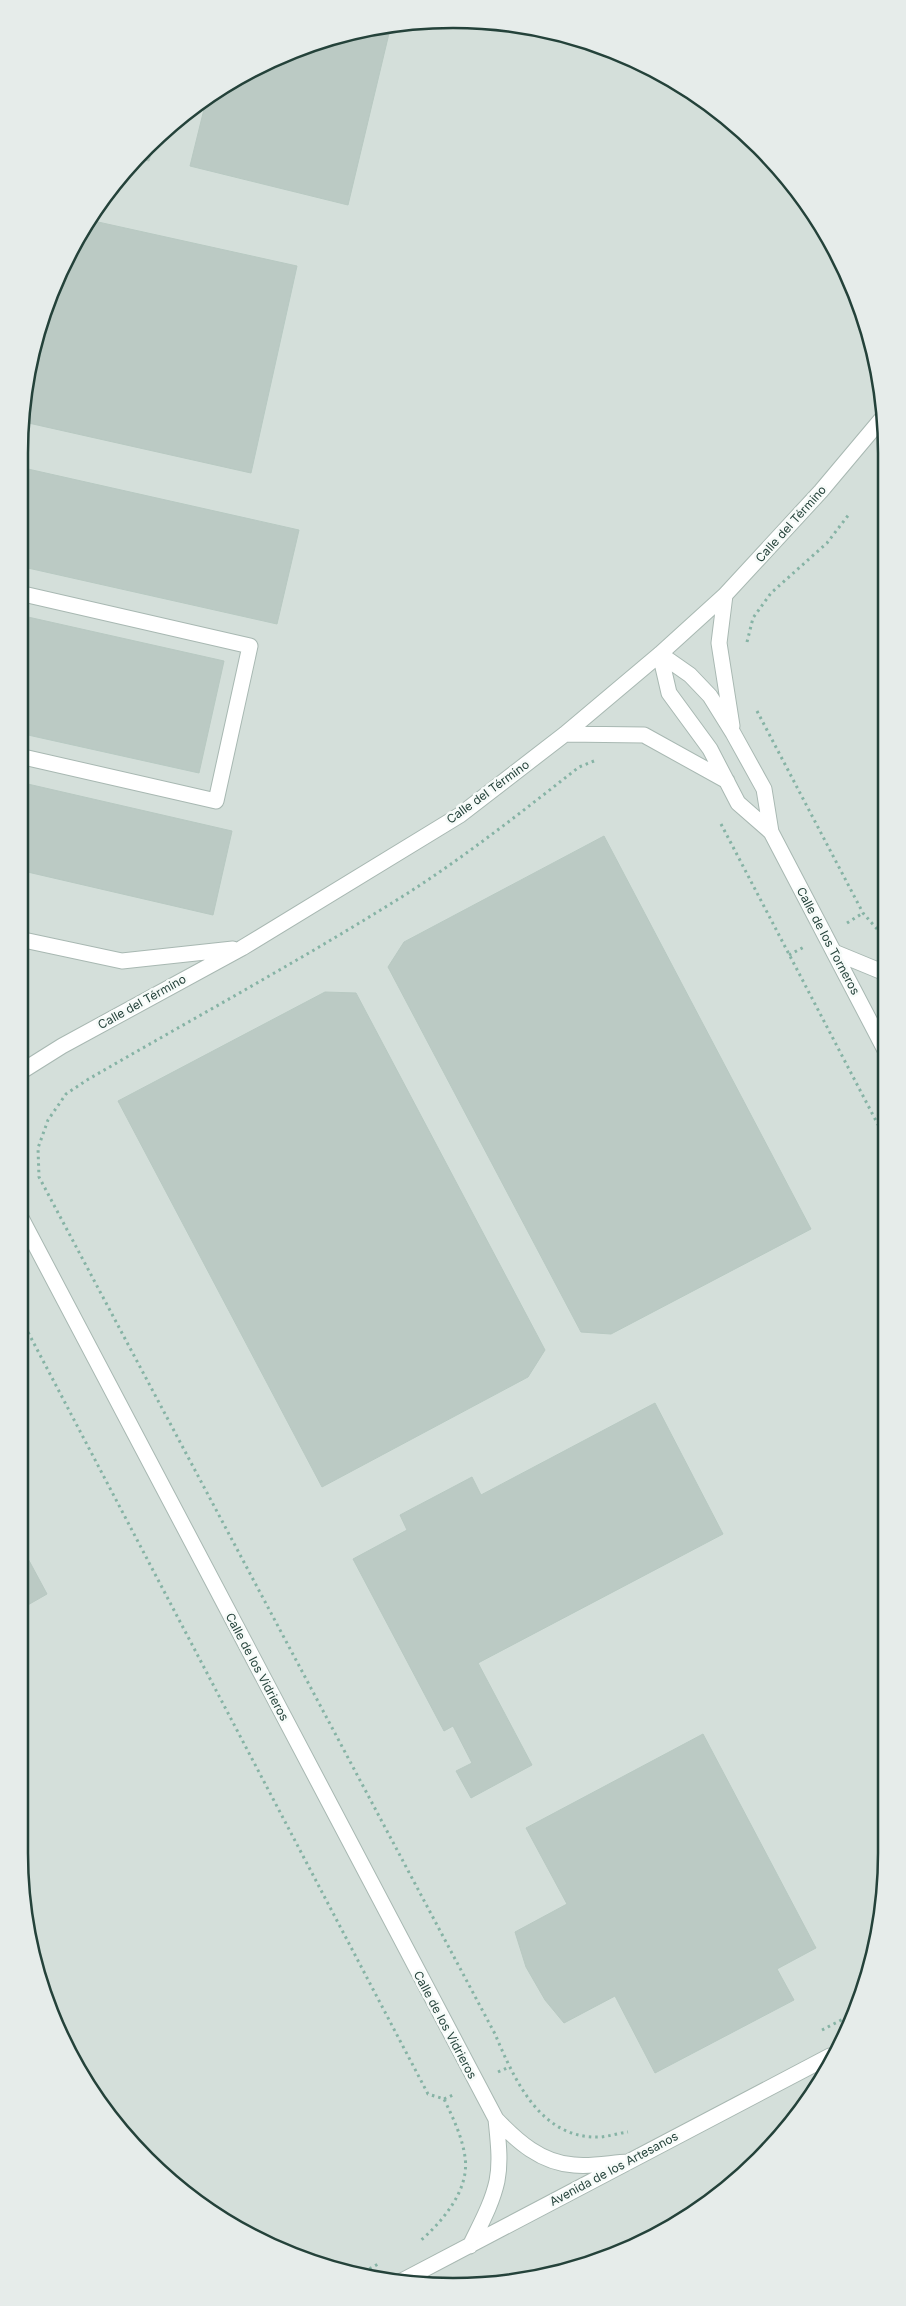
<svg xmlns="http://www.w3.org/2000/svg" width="906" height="2306" viewBox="0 0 906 2306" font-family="Inter,sans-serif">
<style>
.built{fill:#d4dfda}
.building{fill:#bbcac4;stroke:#b8c9c2}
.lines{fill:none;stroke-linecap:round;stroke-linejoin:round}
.minor-casing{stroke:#a8b8b2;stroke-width:17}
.path{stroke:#86b3a5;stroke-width:3;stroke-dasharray:2.5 4;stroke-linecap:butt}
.minor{stroke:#fff;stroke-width:15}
.labels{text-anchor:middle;stroke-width:5;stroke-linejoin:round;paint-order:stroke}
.street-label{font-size:12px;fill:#24423a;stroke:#f7fbf9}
.rim{fill:none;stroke:#24423a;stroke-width:2.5}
</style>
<rect width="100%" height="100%" fill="#e6efeb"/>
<path class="built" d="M424 20 509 22 592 42 694 92 780 167 843 261 883 396 887 1853 864 1992 797 2118 739 2180 670 2229 537 2279 396 2283 314 2264 236 2229 126 2139 77 2070 42 1993 19 1853V453L42 314 77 236 126 167 188 109 261 64 340 34Z"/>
<path class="building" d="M391 25 348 205 190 166 207 97 261 64 340 34Z
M154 141 149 161 136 158Z
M89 220 297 266 251 473 24 422 42 314 77 236Z
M19 467 299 530 277 624 19 566Z
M19 615 224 661 199 773 19 733Z
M19 782 232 831 213 915 19 870Z
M604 836 811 1229 611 1334 581 1332 388 967 404 942Z
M325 992 356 993 545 1350 528 1377 322 1487 118 1101Z
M655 1403 723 1534 478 1663 532 1765 471 1798 456 1771 472 1763 453 1726 444 1731 353 1559 407 1530 400 1515 472 1477 481 1495Z
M19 1542 47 1594 19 1610Z
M703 1734 816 1948 777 1969 794 2000 655 2073 615 1996 564 2023 545 2000 526 1967 515 1932 567 1904 526 1828Z"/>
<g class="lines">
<defs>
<path id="minor" d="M19 593 250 646 216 801 19 756
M725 595 719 643 732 726
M660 654 690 675 710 696 733 733 764 789 771 832 885 1050
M660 654 669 693 710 749 738 803 771 832
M565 734 644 735 727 781
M19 939 122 961 233 949
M834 952 885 973
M19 1073 62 1046 242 948 460 815 565 734 660 654 725 595 821 491 884 416
M19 1214 496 2119C517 2141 541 2163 574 2165 591 2167 610 2163 628 2162
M470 2246C480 2225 492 2204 497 2181 501 2161 498 2140 496 2119
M398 2283 830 2056"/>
</defs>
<use href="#minor" class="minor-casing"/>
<path class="path" d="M747 642 753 618 771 593 827 543 850 513
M757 711 863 913 885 938
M594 761 579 767C523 811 467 855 408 893 303 959 194 1018 87 1080L66 1094 48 1120 38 1148 39 1177 495 2034C515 2081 541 2140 601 2137 610 2136 619 2133 628 2132
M721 824 885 1138
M847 923 863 913
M789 955 804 947
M19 1315 428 2094 444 2099C453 2118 462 2136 465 2157 470 2190 442 2222 419 2242
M822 2030 853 2014
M498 2072 509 2067
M444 2099 455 2094
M358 2275 380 2263"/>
<use href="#minor" class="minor"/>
</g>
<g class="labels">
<g class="street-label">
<text transform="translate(791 524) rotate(-48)" y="4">Calle del Término</text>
<text transform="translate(488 792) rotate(-36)" y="4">Calle del Término</text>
<text transform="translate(828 941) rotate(62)" y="4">Calle de los Torneros</text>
<text transform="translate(142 1002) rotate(-29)" y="4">Calle del Término</text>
<text transform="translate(257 1667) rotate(62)" y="4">Calle de los Vidrieros</text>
<text transform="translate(445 2025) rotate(62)" y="4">Calle de los Vidrieros</text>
<text transform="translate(614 2169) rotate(-28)" y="4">Avenida de los Artesanos</text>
</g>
</g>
<path d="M0 0H906V2306H0ZM453 28H453A425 425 0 0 1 878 453V1853A425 425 0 0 1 453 2278H453A425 425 0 0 1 28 1853V453A425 425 0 0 1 453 28Z" fill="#e6ecea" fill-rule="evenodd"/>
<path class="rim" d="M453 28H453A425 425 0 0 1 878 453V1853A425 425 0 0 1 453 2278H453A425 425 0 0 1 28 1853V453A425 425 0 0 1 453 28Z"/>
</svg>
